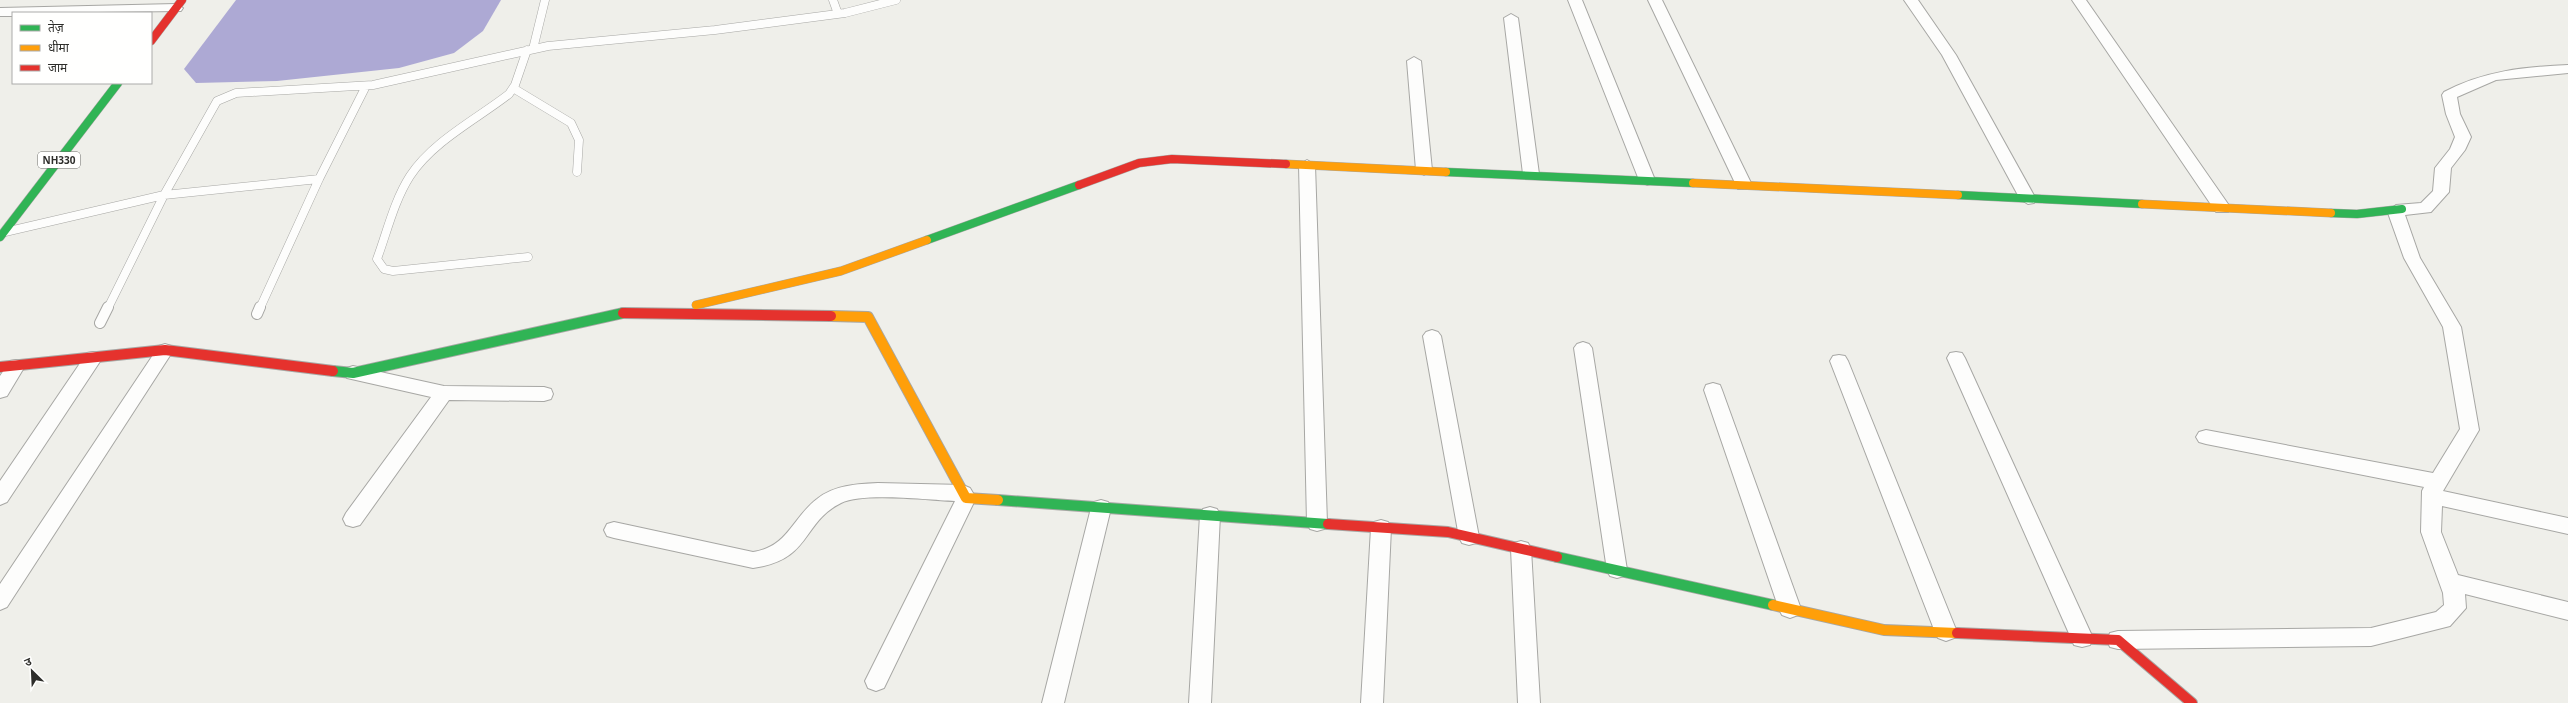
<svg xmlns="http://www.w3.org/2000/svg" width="2568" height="703" viewBox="0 0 2568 703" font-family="'Open Sans','Noto Sans Devanagari',sans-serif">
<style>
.water{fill:#ada9d4}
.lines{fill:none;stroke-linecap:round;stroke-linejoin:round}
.lane-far1-casing{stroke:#a7a7a4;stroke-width:9}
.lane-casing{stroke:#a7a7a4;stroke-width:12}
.street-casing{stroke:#a7a7a4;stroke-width:2}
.fast-far1-casing{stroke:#a7a7a4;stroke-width:9}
.fast-casing{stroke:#a7a7a4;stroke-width:12}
.slow-far1-casing{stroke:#a7a7a4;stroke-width:9}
.slow-casing{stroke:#a7a7a4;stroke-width:12}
.jam-far1-casing{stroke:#a7a7a4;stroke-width:9}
.jam-casing{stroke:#a7a7a4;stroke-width:12}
.lane-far1{stroke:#fdfdfc;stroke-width:8}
.lane{stroke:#fdfdfc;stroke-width:10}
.street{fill:#fdfdfc;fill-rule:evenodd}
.fast-far1{stroke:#30b455;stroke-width:8}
.fast{stroke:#30b455;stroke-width:10}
.slow-far1{stroke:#ff9f0a;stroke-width:8}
.slow{stroke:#ff9f0a;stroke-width:10}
.jam-far1{stroke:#e5322d;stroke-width:8}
.jam{stroke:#e5322d;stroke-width:10}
.labels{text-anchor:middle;stroke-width:3;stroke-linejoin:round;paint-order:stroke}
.shield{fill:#fffffe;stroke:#6d6d6a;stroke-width:1}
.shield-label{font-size:10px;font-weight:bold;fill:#2e2e2b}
</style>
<rect width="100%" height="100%" fill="#efefea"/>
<path class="water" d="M236 0H501L483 31 454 53 399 68 277 81 196 83 184 69Z"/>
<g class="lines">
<defs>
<path id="lane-far1" d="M833 0 838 14
M533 49 545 0
M527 50 515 85 509 94C477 119 433 141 410 176 394 201 387 232 377 259L384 269 393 271 528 257
M513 88 571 123 579 140 577 172
M5 232 164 195 319 179
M108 308 164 195 217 101 236 93 373 85 548 46 715 30 845 13 896 0
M260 308 319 179 366 86"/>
<path id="lane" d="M257 314 260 307
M100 323 108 307"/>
<path id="street" d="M1568 0H1582L1655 180 1653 183 1647 185 1639 180Z
M1648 0H1662L1752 185 1750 189H1738L1736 185Z
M1904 0H1918L1956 55 2036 199 2034 203 2028 204 2020 199 1942 55Z
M2072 0H2086L2228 204 2230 208 2228 212H2216Z
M176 4 183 8 181 11 13 13V16H0V8Z
M1511 14 1518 18 1539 174 1531 179 1523 174 1504 18Z
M1414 57 1421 61 1432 170 1424 175 1416 170 1407 61Z
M2568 65V73L2496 80 2457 97 2460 114 2471 137 2465 150 2451 168 2449 192 2431 212 2405 215 2420 258 2461 327 2479 430 2443 491 2568 518V534L2442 506 2441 532 2458 575 2568 602V620L2465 594 2466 608 2450 626 2371 646 2118 649 2110 647 2107 640 2110 633 2118 631 2371 628 2436 612 2444 605 2443 593 2421 532 2422 491 2424 487 2206 444 2199 442 2196 437 2199 432 2206 430 2433 473 2460 429 2443 327 2404 258 2388 213 2396 205 2421 203 2433 191 2435 168 2450 149 2455 137 2446 114 2442 95 2444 92C2483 71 2524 67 2568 65Z
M1307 160 1315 165 1327 523 1324 529 1317 531 1310 529 1307 523 1299 165Z
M1432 330 1438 332 1441 336 1479 537 1476 543 1469 545 1462 543 1459 537 1423 336 1426 332Z
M1583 342 1589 344 1592 348 1627 570 1624 576 1617 578 1610 576 1607 570 1574 348 1577 344Z
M165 344 171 346 174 350 171 354 7 607 0 610V584L159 346Z
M93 352 99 353 102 358 99 363 7 502 0 505V481L87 353Z
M1956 352 1962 353 1965 358 2093 638 2090 645 2082 647 2074 645 2071 638 1947 358 1950 353Z
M1839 355 1845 356 1848 361 1957 632 1954 638 1946 641 1938 638 1935 632 1830 361 1833 356Z
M16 360 22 361 25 366 7 396 0 398V376L10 361Z
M353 366 444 386 544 387 551 389 553 394 551 399 544 401 449 400 360 525 353 527 346 525 343 519 346 513 431 397 347 378 344 373 347 368Z
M1713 383 1720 385 1722 390 1801 609 1798 615 1790 618 1782 615 1779 609 1704 390 1706 385Z
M878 483 963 485 970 488 976 498 884 688 876 691 868 688 865 681 955 501C928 500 863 492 841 503 801 523 812 560 753 568L614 538 607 536 604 530 607 524 614 522 753 552C788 547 792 518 817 499 834 485 857 484 878 483Z
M1101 500 1108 502 1111 508 1064 703H1042L1091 508 1094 502Z
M1210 507 1217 509 1220 515 1211 703H1189L1200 515 1203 509Z
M1381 520 1388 522 1391 528 1383 703H1361L1371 528 1374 522Z
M1521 541 1528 543 1531 549 1540 703H1518L1511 549 1514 543Z"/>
<path id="fast-far1" d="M1446 172 1693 183
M1958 195 2142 204
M2331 213 2357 214 2402 209
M0 237 118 83
M927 240 1079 185"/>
<path id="fast" d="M333 371 353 373 623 313
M998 500 1328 524
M1557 557 1773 605"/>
<path id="slow-far1" d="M1286 164 1446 172
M1693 183 1958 195
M2142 204 2331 213
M696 305 841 271 927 240"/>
<path id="slow" d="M831 316 868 317 966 498 998 500
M1773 605 1884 630 1957 633"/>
<path id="jam-far1" d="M151 41 182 0
M1079 185 1139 163 1172 159 1286 164"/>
<path id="jam" d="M623 313 831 316
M0 367 165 350 333 371
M1328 524 1448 532 1557 557
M1957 633 2118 640 2192 703"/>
</defs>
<use href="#lane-far1" class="lane-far1-casing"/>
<use href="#lane" class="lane-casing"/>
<use href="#street" class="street-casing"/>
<use href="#fast-far1" class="fast-far1-casing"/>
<use href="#fast" class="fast-casing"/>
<use href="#slow-far1" class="slow-far1-casing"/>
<use href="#slow" class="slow-casing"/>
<use href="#jam-far1" class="jam-far1-casing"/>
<use href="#jam" class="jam-casing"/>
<use href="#lane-far1" class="lane-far1"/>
<use href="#lane" class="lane"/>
<use href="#street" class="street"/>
<use href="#fast-far1" class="fast-far1"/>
<use href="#fast" class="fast"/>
<use href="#slow-far1" class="slow-far1"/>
<use href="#slow" class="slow"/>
<use href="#jam-far1" class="jam-far1"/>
<use href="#jam" class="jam"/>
</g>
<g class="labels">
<rect class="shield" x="38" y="152" width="42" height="16" rx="3"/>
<g class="shield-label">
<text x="59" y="164">NH330</text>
</g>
</g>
<rect x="12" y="12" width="140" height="72" fill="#fffffe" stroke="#ababaa"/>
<rect x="20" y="25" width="20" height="6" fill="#30b455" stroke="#ababaa"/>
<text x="48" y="32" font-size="12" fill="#2e2e2b">तेज़</text>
<rect x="20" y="45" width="20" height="6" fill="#ff9f0a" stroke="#ababaa"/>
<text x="48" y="52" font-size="12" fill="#2e2e2b">धीमा</text>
<rect x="20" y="65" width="20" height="6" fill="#e5322d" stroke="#ababaa"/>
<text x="48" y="72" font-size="12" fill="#2e2e2b">जाम</text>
<g transform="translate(32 671) rotate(336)" stroke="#fffffe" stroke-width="3" paint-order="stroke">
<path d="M0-3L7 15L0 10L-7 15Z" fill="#2e2e2b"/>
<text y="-6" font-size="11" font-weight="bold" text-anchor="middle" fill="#2e2e2b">उ</text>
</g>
</svg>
